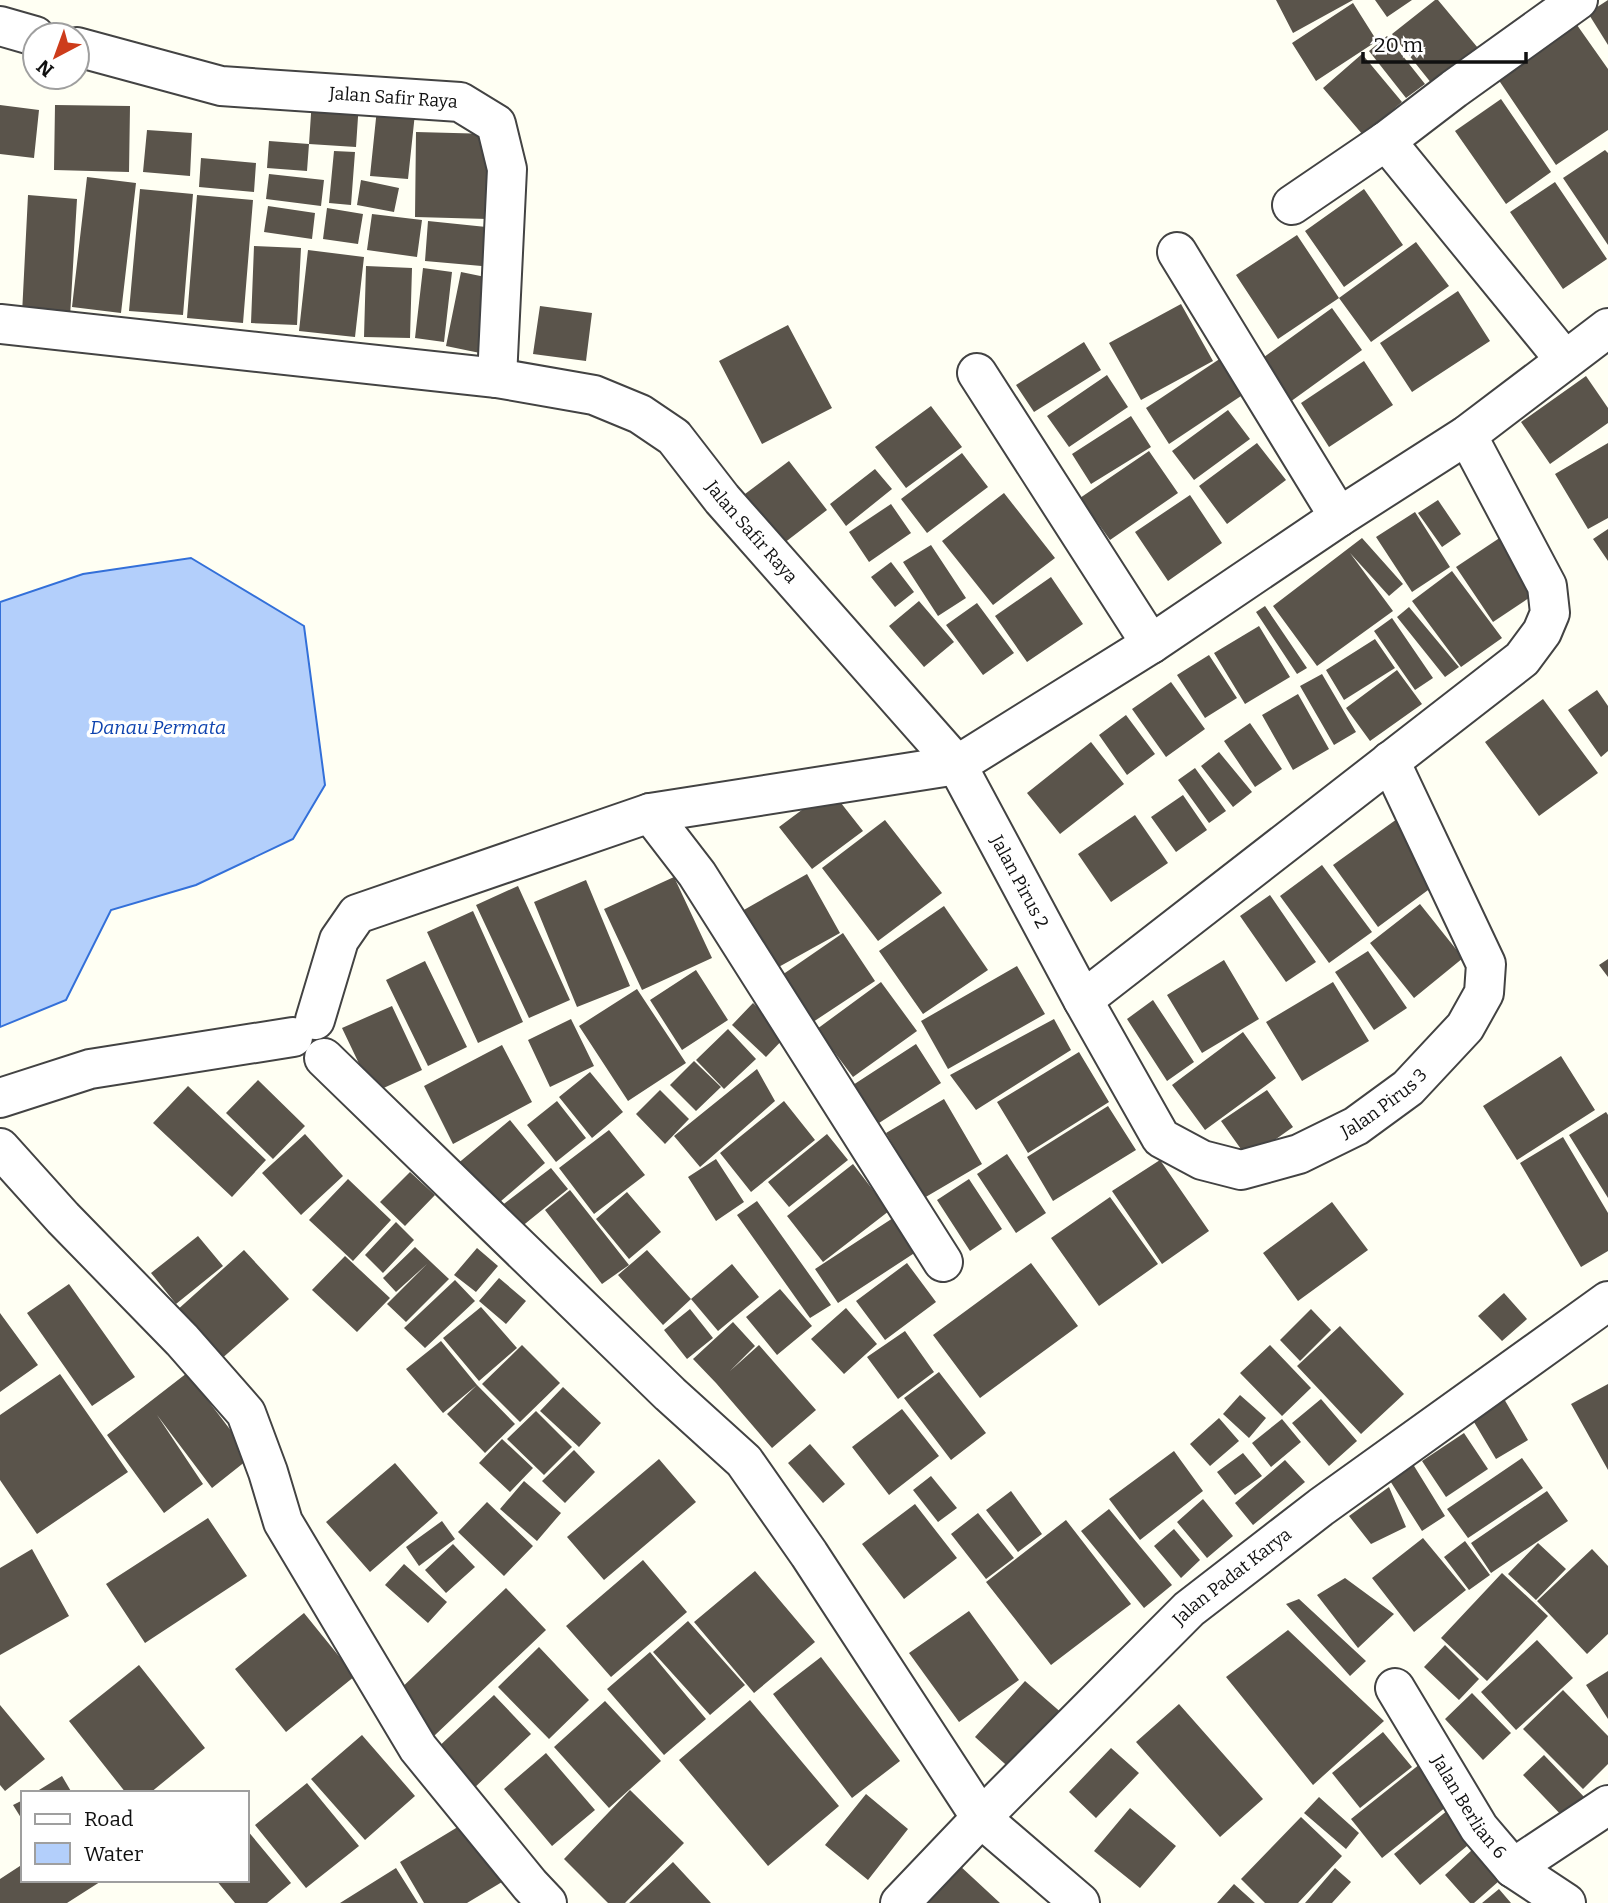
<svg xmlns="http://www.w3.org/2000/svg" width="1608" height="1903" viewBox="0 0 1608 1903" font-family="Bitter,serif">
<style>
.water{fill:#b3cffb;stroke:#3370d9;stroke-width:2}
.building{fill:#5a544b}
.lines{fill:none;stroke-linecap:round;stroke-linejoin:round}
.minor-casing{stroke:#434343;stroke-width:42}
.minor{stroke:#fff;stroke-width:38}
.labels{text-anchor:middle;stroke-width:7;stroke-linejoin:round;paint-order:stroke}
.street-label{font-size:18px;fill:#101010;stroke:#fff}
.water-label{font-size:19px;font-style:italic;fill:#0d42ae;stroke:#fff}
</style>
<rect width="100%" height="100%" fill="#fffff3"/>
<path class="water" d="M191 558 304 626 325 785 293 839 196 885 111 910 66 1000 0 1027V602L83 574Z"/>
<path class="building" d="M1276 0H1353L1293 33Z
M1375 0H1412L1387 17Z
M1435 0H1438L1478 48 1432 84 1392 34Z
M1608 0V45L1588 13Z
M1353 3 1377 41 1316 81 1292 43Z
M1577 25 1608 69V130L1556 165 1498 79Z
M1387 36 1425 84 1406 98 1369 51Z
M1362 54 1402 102 1363 135 1323 88Z
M312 99 359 102 356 147 309 144Z
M378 99 416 104 408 179 370 176Z
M1501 99 1551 172 1506 204 1455 131Z
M0 105 39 110 34 158 0 154Z
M55 105 130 106 129 172 54 170Z
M147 130 192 133 190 176 143 172Z
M416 132 491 134 488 219 415 217Z
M269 141 309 144 307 171 267 168Z
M1605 150 1608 153V245L1563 178Z
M334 151 355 152 351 205 329 203Z
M201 158 256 163 254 192 199 187Z
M269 174 324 180 321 206 266 199Z
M87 177 136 183 121 313 72 307Z
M361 180 399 188 394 212 357 205Z
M1555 182 1607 259 1563 289 1510 212Z
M140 189 193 194 183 315 129 311Z
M1364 189 1403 245 1344 287 1305 231Z
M28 195 77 199 70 317 22 314Z
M197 195 253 200 243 323 187 318Z
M268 206 315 213 312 239 264 232Z
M327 208 363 214 358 244 323 239Z
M372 214 422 220 417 257 367 250Z
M428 221 496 228 493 267 425 261Z
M1297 235 1339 298 1278 339 1236 275Z
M1416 242 1449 286 1371 342 1339 298Z
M254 246 301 248 297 325 251 323Z
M308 250 364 257 355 337 299 331Z
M366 266 412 268 410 338 364 337Z
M423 268 452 272 444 342 415 338Z
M461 272 495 279 480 353 446 346Z
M1458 291 1490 341 1412 392 1380 343Z
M1181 304 1213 361 1141 400 1109 343Z
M540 306 592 313 586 361 533 354Z
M1332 308 1362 350 1290 402 1260 360Z
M788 325 832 408 762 444 719 361Z
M1084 342 1101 370 1034 412 1016 385Z
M1221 358 1244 394 1169 444 1146 408Z
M1364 361 1393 405 1329 447 1301 403Z
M1107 375 1128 407 1069 447 1047 416Z
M1586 376 1608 408V423L1550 464 1521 422Z
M931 406 962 447 906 488 875 447Z
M1228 410 1250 439 1194 480 1172 451Z
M1131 416 1151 447 1091 484 1072 454Z
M1257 443 1286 480 1227 524 1199 486Z
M1608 443V518L1588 529 1555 474Z
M1149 451 1178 493 1110 540 1080 498Z
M962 453 988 487 927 533 901 499Z
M789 461 827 510 775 550 737 500Z
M875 469 892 489 846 526 830 504Z
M1004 493 1055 558 993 605 942 541Z
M1190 495 1222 543 1168 581 1135 532Z
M1438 500 1461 534 1442 547 1418 513Z
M891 504 911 533 869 562 849 532Z
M1415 512 1450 567 1412 592 1376 537Z
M1608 529V561L1593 539Z
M1501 537 1538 592 1493 622 1456 567Z
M1362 538 1403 584 1389 596 1350 553 1393 611 1317 666 1273 606Z
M931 545 966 598 938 616 903 562Z
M891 562 914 592 895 607 871 577Z
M1452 571 1502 638 1461 667 1412 601Z
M1051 577 1083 624 1027 662 995 616Z
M919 601 954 642 924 667 889 626Z
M977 603 1014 653 983 675 946 625Z
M1265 606 1307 668 1297 674 1256 612Z
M1409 607 1459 667 1445 677 1397 617Z
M1392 618 1433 678 1415 690 1374 631Z
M1259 626 1290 677 1245 704 1214 653Z
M1375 639 1395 668 1344 700 1326 670Z
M1209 655 1237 698 1205 718 1177 675Z
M1397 670 1422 704 1370 741 1346 708Z
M1322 674 1356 732 1334 745 1300 686Z
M1171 682 1205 729 1166 757 1132 709Z
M1597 690 1608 706V751L1601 757 1568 710Z
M1298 694 1329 749 1293 770 1262 715Z
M1543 699 1598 773 1539 816 1485 742Z
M1126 715 1155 754 1127 775 1099 735Z
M1250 723 1282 769 1255 787 1224 741Z
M1091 742 1124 784 1060 834 1027 793Z
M1219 752 1252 792 1233 807 1201 766Z
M1195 768 1226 811 1209 823 1178 780Z
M830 789 863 831 812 869 779 827Z
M1183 795 1207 830 1176 852 1151 817Z
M1135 815 1168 863 1111 902 1078 854Z
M1397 819 1443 879 1378 927 1333 865Z
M885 820 942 893 878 941 822 868Z
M1322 865 1372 932 1329 963 1280 896Z
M807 874 840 933 775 969 742 911Z
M674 877 712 958 642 990 604 909Z
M586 880 630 986 577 1007 534 902Z
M518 886 570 1000 529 1018 476 905Z
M1270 895 1316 962 1286 982 1240 916Z
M1420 904 1463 958 1414 998 1370 943Z
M944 906 988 970 923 1014 879 951Z
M473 911 523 1022 478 1043 427 932Z
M843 933 875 981 813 1022 782 975Z
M1368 951 1407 1008 1374 1030 1335 972Z
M1608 959V977L1599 965Z
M1224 960 1259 1019 1202 1053 1167 995Z
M425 961 467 1047 428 1066 386 980Z
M1017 966 1045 1014 948 1069 921 1021Z
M696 970 728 1020 682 1050 650 1000Z
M881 982 917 1031 853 1077 817 1029Z
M1333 982 1369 1041 1302 1081 1266 1022Z
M637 989 686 1063 628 1101 579 1026Z
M1153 1000 1194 1062 1167 1081 1127 1019Z
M753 1003 787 1035 766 1057 732 1025Z
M392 1006 422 1070 373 1093 342 1028Z
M571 1019 594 1066 550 1087 528 1040Z
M1054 1019 1071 1050 976 1110 950 1075Z
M728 1029 756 1059 724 1089 696 1060Z
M1243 1032 1276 1078 1205 1130 1172 1085Z
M916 1044 941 1083 879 1123 853 1085Z
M502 1045 532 1102 453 1144 424 1086Z
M1079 1052 1109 1102 1028 1153 997 1102Z
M1561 1056 1595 1110 1517 1160 1483 1106Z
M694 1061 721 1087 696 1111 670 1085Z
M757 1069 775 1101 700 1167 674 1136Z
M590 1072 623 1112 592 1138 559 1097Z
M258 1080 305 1126 273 1159 226 1113Z
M188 1086 266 1160 232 1197 153 1123Z
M660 1090 689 1119 665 1144 636 1114Z
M1267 1090 1293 1127 1248 1159 1221 1121Z
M944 1099 982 1164 924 1198 886 1133Z
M557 1101 586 1138 556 1162 527 1125Z
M784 1101 815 1140 751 1192 720 1153Z
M1108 1106 1136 1150 1053 1201 1027 1157Z
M1606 1112 1608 1115V1198L1569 1135Z
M510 1120 545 1163 486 1214 450 1170Z
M609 1130 645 1175 594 1214 559 1168Z
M305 1134 343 1176 301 1215 262 1173Z
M827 1134 848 1160 789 1207 768 1182Z
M1563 1137 1608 1213V1251L1581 1267 1520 1163Z
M1007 1154 1046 1213 1016 1233 977 1174Z
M716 1159 744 1202 716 1221 688 1177Z
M1160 1160 1209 1231 1162 1264 1112 1191Z
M853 1164 889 1211 823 1262 787 1216Z
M551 1168 568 1189 510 1236 492 1213Z
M410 1172 435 1195 405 1226 380 1202Z
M348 1179 391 1220 353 1261 309 1220Z
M969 1179 1002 1229 970 1251 937 1200Z
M570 1190 629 1265 602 1284 545 1210Z
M627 1192 661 1232 629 1259 596 1219Z
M1110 1197 1158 1264 1099 1306 1051 1238Z
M757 1201 831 1305 810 1318 737 1215Z
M1332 1202 1368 1250 1298 1301 1263 1253Z
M893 1218 916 1252 838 1303 815 1269Z
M396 1222 414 1240 383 1273 365 1255Z
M198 1236 223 1266 176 1304 151 1273Z
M415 1247 449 1279 406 1322 387 1304 427 1264 396 1292 383 1278Z
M477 1248 498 1266 476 1292 454 1275Z
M244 1250 289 1299 219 1361 175 1312Z
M647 1250 691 1299 663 1325 618 1275Z
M345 1256 390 1298 357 1332 312 1290Z
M907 1263 936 1302 885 1340 856 1301Z
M1031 1263 1078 1326 980 1398 933 1335Z
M732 1264 759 1297 718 1331 691 1299Z
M499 1278 526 1301 506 1324 479 1301Z
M455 1280 475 1301 425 1348 404 1328Z
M69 1284 135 1377 92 1406 27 1313Z
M780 1289 812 1326 777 1355 746 1317Z
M1504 1293 1527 1319 1502 1341 1478 1316Z
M481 1307 517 1348 479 1381 443 1338Z
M846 1308 877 1344 844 1374 811 1339Z
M690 1309 713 1338 687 1359 664 1330Z
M1311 1309 1331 1330 1300 1361 1280 1340Z
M0 1313 38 1365 0 1392Z
M733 1322 755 1346 730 1371 759 1345 816 1410 772 1448 716 1383 693 1359Z
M1340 1326 1404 1394 1361 1434 1297 1366Z
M905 1331 934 1372 898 1399 867 1357Z
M441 1341 477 1385 443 1413 406 1369Z
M522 1345 560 1383 520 1422 482 1384Z
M1270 1345 1311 1388 1282 1416 1240 1373Z
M939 1372 986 1433 951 1460 904 1398Z
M187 1373 251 1457 212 1488 157 1415 203 1484 164 1513 107 1435Z
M60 1374 128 1472 37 1534 0 1480V1415Z
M1608 1384V1470L1571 1404Z
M477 1385 515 1424 485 1453 447 1414Z
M563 1387 601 1423 579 1447 540 1411Z
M1500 1392 1528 1440 1496 1459 1468 1412Z
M1240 1395 1266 1418 1249 1438 1223 1414Z
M1321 1399 1357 1441 1329 1466 1292 1423Z
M902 1409 939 1456 889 1495 852 1447Z
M536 1411 572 1447 544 1475 507 1439Z
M1219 1418 1239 1441 1210 1466 1190 1444Z
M1282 1419 1301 1442 1271 1467 1252 1443Z
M1464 1433 1488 1469 1446 1497 1422 1461Z
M502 1439 533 1468 510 1492 479 1463Z
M810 1444 845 1484 823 1503 788 1463Z
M574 1450 595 1472 565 1503 542 1481Z
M1174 1451 1203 1491 1140 1540 1109 1499Z
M1243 1453 1262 1476 1235 1495 1217 1472Z
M1522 1458 1543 1488 1468 1538 1447 1509Z
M659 1459 696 1502 604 1580 567 1537Z
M1285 1460 1305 1482 1253 1525 1235 1503Z
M1411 1461 1445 1516 1422 1531 1387 1476Z
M395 1463 438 1513 370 1572 326 1522Z
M931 1476 957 1508 938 1522 913 1490Z
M524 1481 561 1513 537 1541 500 1509Z
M1389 1487 1406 1527 1371 1544 1349 1516Z
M1011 1491 1042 1534 1018 1552 986 1510Z
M1547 1491 1568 1521 1491 1573 1471 1543Z
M1203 1499 1233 1536 1207 1558 1177 1522Z
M487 1502 533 1546 504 1576 458 1532Z
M915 1504 957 1558 904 1599 862 1544Z
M1109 1509 1172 1585 1144 1608 1081 1531Z
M978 1513 1014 1558 986 1579 951 1534Z
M208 1518 247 1576 145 1643 106 1584Z
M1066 1520 1131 1604 1051 1665 986 1582Z
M442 1521 455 1539 419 1566 406 1547Z
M1174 1529 1200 1560 1181 1578 1154 1546Z
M1423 1538 1466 1590 1414 1632 1372 1578Z
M1465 1541 1490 1575 1469 1590 1444 1557Z
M1538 1543 1566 1569 1536 1600 1508 1574Z
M453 1544 475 1567 446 1593 425 1570Z
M32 1549 69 1616 0 1655V1568Z
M1592 1549 1608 1566V1634L1587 1654 1537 1601Z
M643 1560 687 1612 611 1677 566 1626Z
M404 1564 447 1602 428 1623 385 1585Z
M755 1571 815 1642 754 1693 694 1622Z
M1502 1573 1548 1616 1487 1681 1441 1638Z
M1345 1578 1394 1614 1358 1648 1317 1595Z
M506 1588 546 1630 434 1736 394 1695Z
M1299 1599 1366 1661 1350 1676 1286 1604Z
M969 1611 1019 1680 959 1722 909 1653Z
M304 1613 355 1676 286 1732 235 1669Z
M688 1621 745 1685 710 1715 653 1652Z
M1288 1630 1384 1721 1313 1785 1226 1677Z
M1537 1640 1573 1678 1516 1730 1481 1692Z
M1445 1645 1479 1679 1459 1700 1424 1667Z
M539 1647 589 1700 549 1739 498 1687Z
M650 1652 706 1719 664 1755 607 1689Z
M821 1657 900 1761 852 1798 773 1694Z
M139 1665 205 1748 150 1793H126L69 1721Z
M1608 1671V1719L1586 1685Z
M1025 1681 1064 1715 1014 1772 975 1737Z
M1563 1690 1608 1736V1764L1583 1789 1523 1729Z
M1472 1693 1511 1733 1483 1760 1445 1719Z
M494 1695 531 1734 471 1791 434 1751Z
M750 1700 839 1806 768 1866 679 1760Z
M605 1701 661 1761 609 1808 554 1747Z
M1179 1704 1263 1799 1220 1837 1136 1742Z
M0 1705 45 1759 5 1791 0 1785Z
M1383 1732 1412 1767 1360 1808 1332 1773Z
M362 1735 415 1796 365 1840 311 1779Z
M1111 1748 1139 1773 1096 1818 1069 1792Z
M546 1753 595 1810 552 1846 504 1789Z
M1544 1755 1587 1800 1566 1820 1523 1775Z
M1420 1764 1451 1803 1382 1858 1351 1819Z
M62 1776 72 1793H34Z
M307 1783 359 1846 306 1888 255 1825Z
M630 1790 684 1843 625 1903H608L564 1859Z
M866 1794 908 1829 868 1880 825 1845Z
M1319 1797 1359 1833 1346 1849 1304 1813Z
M23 1800V1821L13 1805Z
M1130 1808 1176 1846 1140 1888 1094 1851Z
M1448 1810 1473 1841 1420 1885 1394 1854Z
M1301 1817 1342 1856 1298 1903H1265L1241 1879Z
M466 1822 502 1882 467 1903H424L400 1862Z
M247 1830 291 1883 267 1903H235L216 1880H247Z
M1472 1850 1499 1881 1474 1903H1470L1445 1875Z
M673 1862 711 1903H629Z
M23 1864V1880H103L67 1903H0V1879Z
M959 1865 1000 1903H925Z
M396 1868 418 1903H340Z
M1335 1868 1351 1882 1332 1903H1305Z
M1234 1884 1255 1903H1217Z
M1499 1889 1511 1903H1482Z"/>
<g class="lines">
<defs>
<g id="minor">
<path d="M0 26 35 36"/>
<path id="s1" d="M77 47 221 86 460 102 496 124 507 169 497 378"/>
<path d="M1386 141 1565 360"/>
<path d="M1292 205 1386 141 1454 89 1578 0"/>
<path d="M1177 252 1339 517"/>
<path id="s2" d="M0 324 497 378 594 395 640 414 674 437 722 499 957 765 1083 1000 1161 1138 1202 1160 1241 1170 1299 1154 1356 1126 1408 1088 1465 1027 1484 993 1486 964 1390 761"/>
<path d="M977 373 1151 644"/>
<path d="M650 813 697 874 943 1262"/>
<path d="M1083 1000 1522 659 1542 632 1550 613 1547 586 1467 435"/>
<path d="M315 1020 339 940 357 914 650 813 957 765 1151 644 1339 517 1467 435 1608 328"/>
<path d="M324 1058 670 1394 744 1461 809 1554 981 1818 1080 1903"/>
<path d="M0 1098 90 1069 293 1037"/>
<path d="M0 1148 63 1218 182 1340 246 1413 268 1472 283 1522 418 1748 530 1885 547 1903"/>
<path id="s3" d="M1395 1688 1479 1828 1513 1868 1566 1903"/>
<path d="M1513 1868 1608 1805"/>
<path id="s4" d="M900 1903 981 1818 1189 1609 1321 1507 1608 1301"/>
</g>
</defs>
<use href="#minor" class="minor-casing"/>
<use href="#minor" class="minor"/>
</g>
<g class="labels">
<g class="street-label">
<text dy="6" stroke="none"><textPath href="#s1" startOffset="322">Jalan Safir Raya</textPath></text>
<text dy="6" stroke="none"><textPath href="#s2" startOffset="812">Jalan Safir Raya</textPath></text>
<text dy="6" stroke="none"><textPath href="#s2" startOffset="1255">Jalan Pirus 2</textPath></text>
<text dy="6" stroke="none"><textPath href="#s2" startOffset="1794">Jalan Pirus 3</textPath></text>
<text dy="6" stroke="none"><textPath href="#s4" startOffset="466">Jalan Padat Karya</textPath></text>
<text dy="6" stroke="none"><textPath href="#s3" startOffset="140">Jalan Berlian 6</textPath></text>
</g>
<g class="water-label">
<text x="158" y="734">Danau Permata</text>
</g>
</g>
<rect x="21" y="1791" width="228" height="91" fill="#ffffff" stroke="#9f9f9f" stroke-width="2"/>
<rect x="35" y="1814" width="35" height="10" fill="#ffffff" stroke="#9f9f9f" stroke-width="2"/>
<text x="84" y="1826" font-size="21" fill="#101010">Road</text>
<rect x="35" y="1843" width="35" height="21" fill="#b3cffb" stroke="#9f9f9f" stroke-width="2"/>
<text x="84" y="1861" font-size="21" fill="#101010">Water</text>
<g transform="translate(56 56) rotate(221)"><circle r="33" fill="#ffffff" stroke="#9f9f9f" stroke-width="2"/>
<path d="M0-5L12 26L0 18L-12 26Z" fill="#cd3c1b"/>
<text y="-10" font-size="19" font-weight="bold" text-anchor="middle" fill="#101010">N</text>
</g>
<path d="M1363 52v10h163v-10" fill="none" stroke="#101010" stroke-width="3.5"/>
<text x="1374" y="52" font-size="21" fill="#101010" stroke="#ffffff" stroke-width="5" paint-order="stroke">20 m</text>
</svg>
